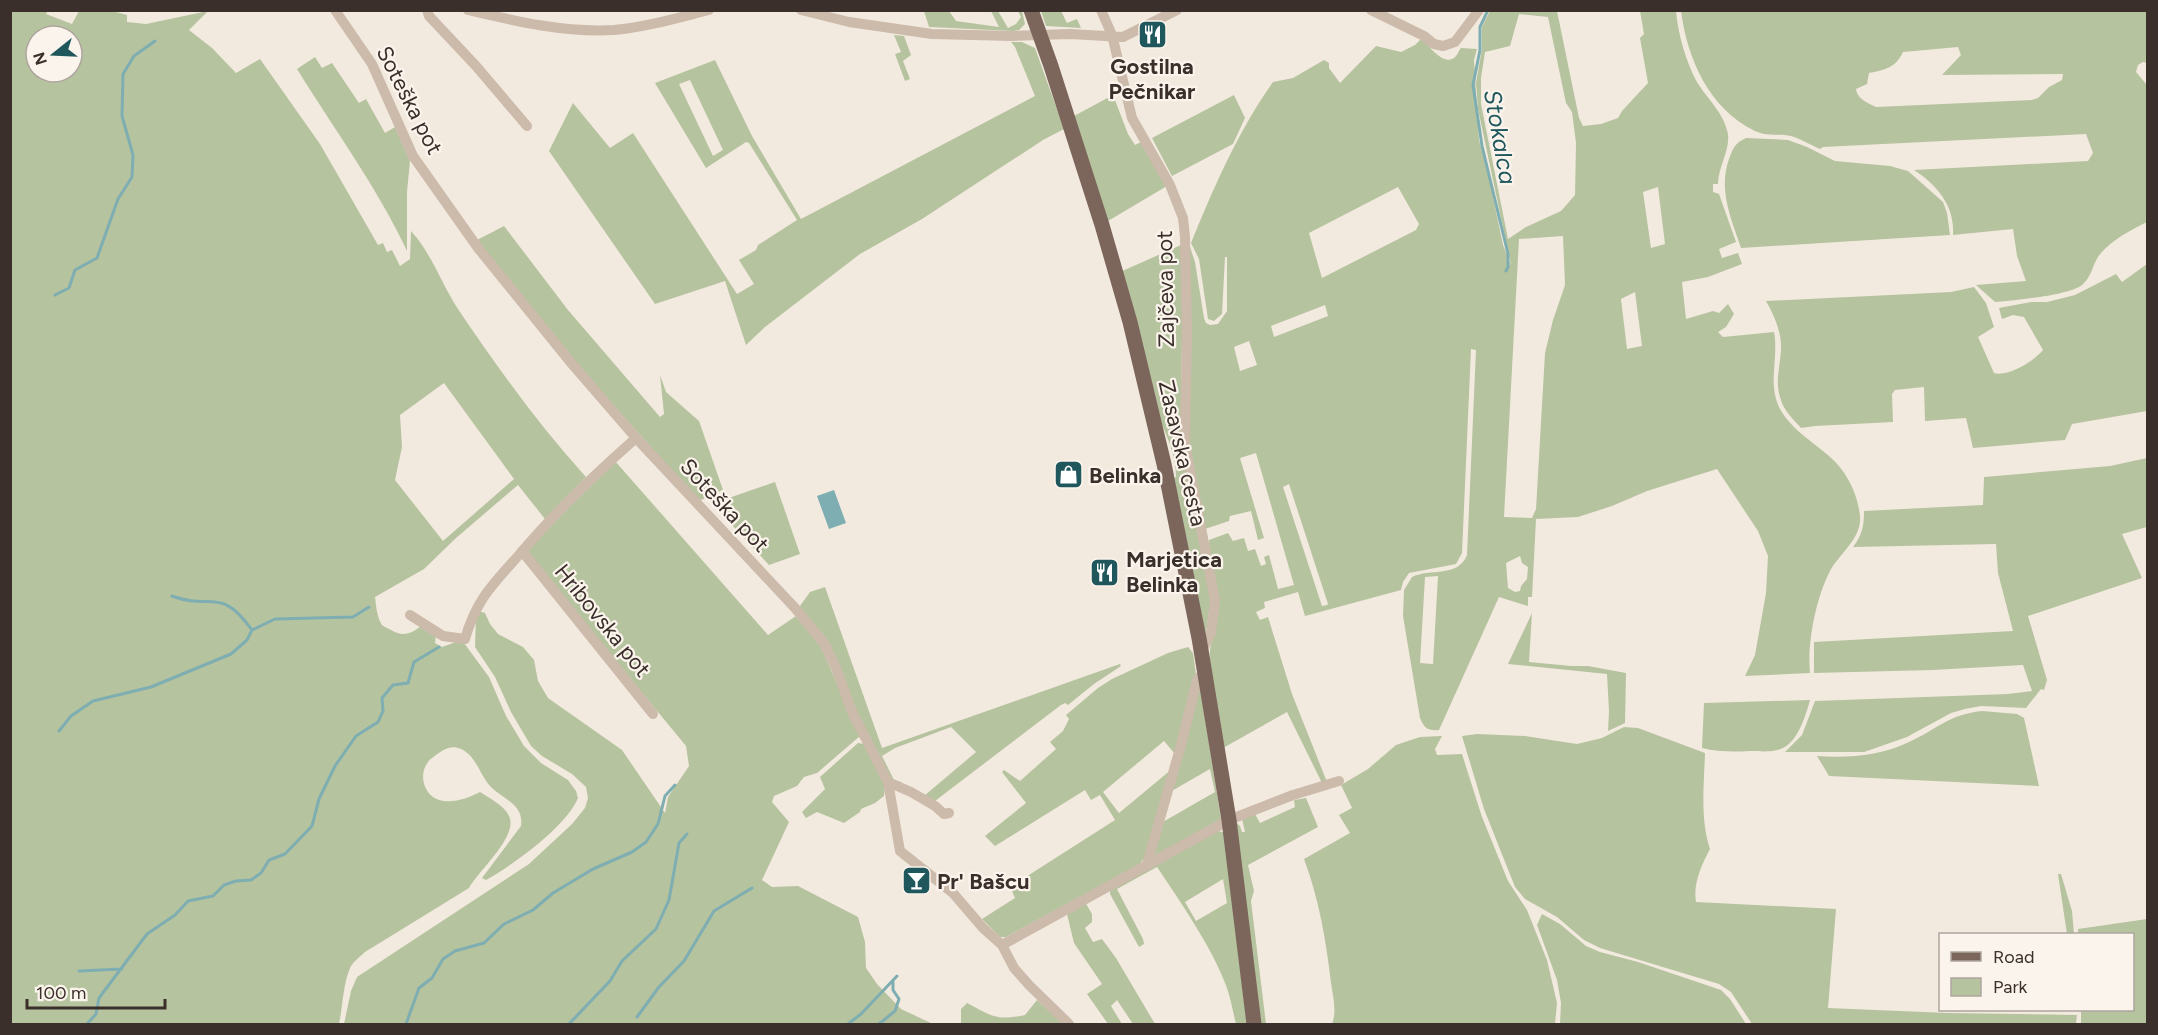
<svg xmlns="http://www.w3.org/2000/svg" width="2158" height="1035" viewBox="0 0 2158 1035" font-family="Figtree,sans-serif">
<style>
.green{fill:#b6c39f;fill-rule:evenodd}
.water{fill:#7eaeb1}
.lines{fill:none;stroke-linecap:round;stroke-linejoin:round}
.stream{stroke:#7eaeb1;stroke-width:3}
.street{stroke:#ccbaab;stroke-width:10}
.primary{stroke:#7c665b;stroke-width:15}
.labels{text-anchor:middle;stroke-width:4.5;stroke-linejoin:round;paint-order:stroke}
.poi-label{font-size:22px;font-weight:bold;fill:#3a2f2a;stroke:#fbf4ec;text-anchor:start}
.street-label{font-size:22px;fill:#3a2f2a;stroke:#fbf4ec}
.water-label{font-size:24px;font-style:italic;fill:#1f575c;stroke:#fbf4ec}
</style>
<rect width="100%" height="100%" fill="#f3eadf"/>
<path class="green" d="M10 11H48L46 14 72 24 79 11H112L127 15V22L146 24 208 11 189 30 212 48 236 73 260 59 320 144 378 245 383 243 387 252 392 250 400 266 410 259 411 231C432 254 441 283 458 309 497 367 539 425 586 477L545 519 518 485 456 538 424 569 375 597C376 605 377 618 382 625 384 627 388 628 391 630 403 637 411 634 421 626L436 635 435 643 442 647 456 642 464 643 489 677 506 716 524 746 541 763 568 780 576 791 578 798C566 827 513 865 486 880L482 878 521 826C524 805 505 800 492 788 480 777 477 756 461 749 453 745 445 748 439 753 436 755 430 759 428 762 418 775 424 795 439 800 453 804 468 798 480 792 489 798 504 805 509 816 519 836 478 871 469 888L365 952C361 956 354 961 351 966 343 982 343 1006 339 1024H11ZM36 36H72V72H36ZM444 383 514 479 443 541 395 480 402 447 400 415Z
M924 11H949L956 21 999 27 991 11H998L1008 28 1016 24 1021 17 1018 11H1022L1025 24 1019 30 1013 31 929 27Z
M1041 11H1061L1067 23 1077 19 1081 28 1046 26Z
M1490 11H1557L1579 118 1583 126 1601 124 1618 118 1622 111 1648 83 1640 38 1644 34 1640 11H1676C1678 34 1686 62 1697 82 1708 100 1724 113 1728 134 1730 151 1718 167 1718 184H1713V192L1719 194 1736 242 1719 249 1722 258 1738 253 1742 264 1708 277 1682 282 1686 319 1713 311 1719 313 1728 304 1734 314 1726 327 1718 332 1723 337 1774 332C1779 358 1767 384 1780 409 1792 430 1812 441 1829 456 1846 470 1858 494 1860 516 1862 538 1840 553 1830 571 1816 598 1807 643 1810 673L1745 676 1755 655 1766 593 1768 556 1758 531 1717 469 1647 491 1612 506 1578 517 1536 519 1532 597H1528V606L1499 597 1439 730C1428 731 1424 728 1420 718L1403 616 1404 590 1412 577C1430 568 1458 578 1467 555L1476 350 1471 349 1462 553 1456 564 1409 573 1403 582 1401 590 1305 616 1298 592 1264 602 1265 608 1256 612 1260 620 1268 617 1292 694 1327 782 1322 783 1287 712 1223 748C1218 721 1204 664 1212 640L1209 540 1228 533 1233 541 1244 538 1248 551 1255 549 1261 566 1266 564 1264 557 1269 555 1278 589 1294 585 1256 453 1240 458 1264 538 1258 540 1251 511 1230 516 1229 521 1205 529 1189 448 1190 247 1195 262 1204 318 1206 323 1210 325 1218 324 1227 311V257H1225L1222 314 1214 321 1208 319 1199 259 1191 243C1214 187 1238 131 1273 82L1293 78 1324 60 1329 63V68L1340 83 1376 46 1401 52 1415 45 1422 38C1428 45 1445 69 1456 56 1458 54 1459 50 1461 48L1477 49 1474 60 1479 140 1489 178 1503 245 1511 265 1478 109 1476 83 1482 49V27ZM1519 14 1548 17 1566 103 1572 112 1576 143 1575 195 1561 211 1526 227 1508 239 1481 104V78L1485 52 1510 46ZM1398 187 1419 224 1416 230 1322 278 1309 233ZM1658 187 1665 244 1651 248 1643 192ZM1563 236 1565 285 1553 320 1545 353 1536 509 1532 518 1504 517 1519 239ZM1635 292 1642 346 1627 349 1621 299ZM1325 305 1328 316 1274 337 1271 326ZM1249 341 1257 365 1240 371 1234 347ZM1289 484 1328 604 1327 605 1322 606 1283 487ZM1520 556 1522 563 1528 567 1527 579 1521 586 1520 591 1515 592 1508 588 1506 563ZM1438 576 1433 664 1420 663 1425 577Z
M1681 11H2147V63L2143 62 2138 65 2136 72 2147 85V222C2131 230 2113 239 2101 253 2092 263 2093 276 2082 285 2071 295 2011 301 1995 302L1976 285 2026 281 2017 256 2013 229 1953 235C1955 206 1937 185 1914 170L2088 161 2093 153 2086 134 1823 147 1820 149C1811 145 1801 139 1791 136 1779 133 1767 137 1755 131 1709 109 1687 58 1681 11ZM1958 47 1961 55 1942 75 2063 74 2062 80 2049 87 2038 98 2032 100 1876 107C1868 103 1857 99 1856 89L1867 84 1869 73C1886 70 1896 67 1903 52Z
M894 35 904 36 911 55 903 61 910 79 905 81 895 54 901 52Z
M1011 42H1022L1035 48 1064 129 1043 140 922 219 860 254 765 327 746 345 725 281 655 304 549 151 573 103 610 148 633 133 737 294 754 284 739 260 756 250 758 245 797 220 749 143 746 142 706 168 655 83 715 60 752 136 801 219 1035 96 1015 47ZM690 80 723 150 713 156 679 84Z
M315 57 322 68 332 63 359 103 366 99 385 133 395 127 410 161 407 192V251C377 187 334 129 297 69Z
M1113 95 1128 134 1135 145 1141 142 1167 186 1108 221 1074 116Z
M1234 95 1245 118 1233 144 1172 176 1152 138Z
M1746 138 1788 140 1807 147 1835 161 1890 166 1908 171 1943 202 1947 213 1950 235 1741 248C1731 218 1718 190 1729 159 1733 148 1735 143 1746 138Z
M504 226 568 310 660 417 664 414 660 375 666 392 699 421 723 490 699 501 564 350 477 240Z
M1181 245 1183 258 1181 420 1211 598 1206 633 1204 631 1174 478 1176 477C1176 456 1168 439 1160 420L1120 272Z
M2147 264V411L2072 424 2065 440 1973 448 1966 418 1925 421 1924 387 1895 390 1892 394 1893 422 1815 426 1801 428C1793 419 1783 410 1780 397 1775 381 1780 367 1781 350 1782 333 1774 315 1766 301L1951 292 1974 287 1986 303 1994 327 1978 337 1994 373C2008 377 2034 361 2043 350L2024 317 2013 315 2002 319 1999 308 2031 302H2047L2075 295 2116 274 2122 282Z
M2147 458V527L2122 534 2142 578 2028 616 2047 680 2044 690 2041 689 2026 708 1981 706 1965 709 1951 713 1907 737 1864 752H1785L1802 735 1815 701 2008 694 2032 691 2023 665 1933 670 1814 673V642L2013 631 1998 573 1996 544 1853 547C1862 535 1864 527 1864 511L1983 505 1984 477 2110 466Z
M615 461 768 635 796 616 821 647 860 736 817 773 804 777 797 786 774 796 772 802 789 822 762 880 772 887 798 886 858 917 865 942 866 968 877 984 901 1009 933 1024H344L351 991 357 977 529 864 572 824 585 808 588 798 586 787 572 774 542 756 531 746 511 712 495 677 475 647 476 616 479 611 485 613 490 624 498 634 523 647 534 660 538 681 548 698 622 750 665 813 668 797 689 766 686 746 527 553 529 547Z
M775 482 800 554 769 565 732 525 723 500Z
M825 587 882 748 1120 664 1121 666 1094 684 1068 705 1065 703 1061 705 935 801 924 796 976 752 951 727 895 748 882 756 894 780 901 782 904 786 895 784 869 741 832 653 802 615 800 606 810 592Z
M1532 613 1529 662 1571 666H1588L1626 673 1625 723 1608 731 1609 711 1607 674 1508 664Z
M1188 647 1193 653 1196 674 1175 754 1164 741 1103 792 1119 813 1172 769 1146 856 1139 865 1006 937H1000L982 919 1015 898 1010 887 1115 820 1100 795 1091 800 1085 790 995 846 985 836 1026 803 1002 772 1004 770 1020 781 1056 749 1050 742 1063 731 1069 719 1066 715 1098 688 1112 679 1168 653Z
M1200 686 1221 819 1154 857 1161 823 1215 792 1210 769 1170 792Z
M1810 700C1806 715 1798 741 1783 748 1773 753 1760 751 1750 751 1733 752 1718 752 1702 748L1704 703Z
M1982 711 2017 714 2024 718 2039 786 1829 776 1817 756C1849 758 1880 756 1909 742 1938 729 1947 715 1982 711Z
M1624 727 1638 728 1705 753C1704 785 1700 819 1710 849 1701 866 1693 884 1696 902L1836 909 1828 1008 1947 1013 2077 1015 2076 1024H1752L1731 992 1719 984 1600 948 1584 940 1557 917 1525 899 1515 887 1484 809 1462 736 1477 734 1525 736 1577 744 1602 738Z
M1442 736 1435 749 1437 755 1462 754 1482 817 1508 881 1527 910 1547 960 1557 1003 1555 1024H1332C1337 1012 1333 996 1331 983 1326 940 1319 899 1304 859L1350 833 1339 815 1352 808 1341 785 1368 769 1396 745 1420 737Z
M858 743 864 744 885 786 884 796 875 803 861 809 860 812 844 823 817 812 806 818 802 812 825 789 820 777Z
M1306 798 1318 827 1248 865 1254 891 1251 901 1266 1024H1259L1236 822 1240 826 1242 832H1245L1242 819 1255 814 1260 823 1295 807 1294 800Z
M1217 831 1223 832 1225 837 1249 1024H1236C1233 1012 1231 1000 1227 988 1212 947 1181 903 1157 867L1117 889 1143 939 1144 944 1139 947 1110 894V889ZM1223 879 1227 903 1196 921 1185 902Z
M2058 874H2061L2072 911 2074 934H2067Z
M1085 902 1092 914V922L1085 928 1093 942 1102 939 1116 958 1155 1024H1133L1117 1000 1111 1006 1122 1024H1108L1087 994 1102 984 1074 943 1067 914Z
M1542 914 1560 924 1586 946 1600 952 1638 962 1721 990 1730 999 1746 1024H1560L1561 1003 1557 980 1537 925Z
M2147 919V1024H2081V1010H2132V934H2078V929Z
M1037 1000 1063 1024H961V1009L967 1003C992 1016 996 1021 1025 1015Z"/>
<path class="water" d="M834 490 846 523 829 529 817 496Z"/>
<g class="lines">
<path class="stream" d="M1488 10 1480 27V50L1473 85 1482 146 1508 254V267L1506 271
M55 295 69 288 75 270 97 258 118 199 132 177 133 155 122 116 123 74 134 56 155 41
M172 596C211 611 220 585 252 630
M59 731 71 716 93 701 151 687 231 654 247 640 252 630 275 619 353 617 369 607
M79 971 122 969
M637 1017 659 987 684 961 714 911 752 888
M87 1024 96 1014 99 998 147 934 175 915 188 901 213 896 224 885 236 881 251 880 261 873 269 860 285 854 312 826 319 799 335 766 356 736 378 722 383 711 382 698 393 685 408 683 414 662 439 647
M406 1024 419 988 432 978 443 959 455 951 484 943 504 924 533 910 553 893 593 869 632 852 646 842 658 824 665 796 675 785
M569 1024 610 981 622 961 656 929 669 900 679 843 687 834
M848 1024 861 1014 897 976
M879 1024 895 1011 899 999 893 990V981"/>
<path class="street" d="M335 10 372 64 413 156 478 248 572 364 636 438 795 608 824 643 836 668 853 714 888 782 900 851 953 893 983 928 1002 945 1014 968 1029 985 1069 1024
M427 10 429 16 476 66 527 126
M468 10C515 21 565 33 614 30 646 27 677 18 709 10
M801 10 849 22 932 34 1012 36 1070 34 1123 37 1177 10
M1101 10 1112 35 1132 118 1170 185 1183 218 1185 237 1187 332 1185 444 1215 601 1211 633 1202 651
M1371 10 1424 36 1434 44 1443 46 1455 42 1479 10
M522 551 653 714
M410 615 443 636 465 639C476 600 493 584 519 555 555 512 594 475 636 438
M888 782 911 792 935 806 944 814 949 813
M1147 864 1181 745 1197 680 1205 671
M1002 945 1229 820 1293 795 1339 781"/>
<path class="primary" d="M1031 10 1051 66 1102 225 1130 322 1164 464 1199 638 1229 820 1254 1024"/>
</g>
<defs>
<symbol id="restaurant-square" viewBox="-11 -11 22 22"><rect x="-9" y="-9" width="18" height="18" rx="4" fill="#1f575c" stroke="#fbf4ec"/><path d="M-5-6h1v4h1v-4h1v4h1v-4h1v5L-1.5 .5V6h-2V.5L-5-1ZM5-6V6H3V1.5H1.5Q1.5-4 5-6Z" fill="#fff"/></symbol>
<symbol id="shop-square" viewBox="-11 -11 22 22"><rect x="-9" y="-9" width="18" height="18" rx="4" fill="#1f575c" stroke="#fbf4ec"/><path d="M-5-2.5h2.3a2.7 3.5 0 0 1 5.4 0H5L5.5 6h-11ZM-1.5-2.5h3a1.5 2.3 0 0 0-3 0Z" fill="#fff"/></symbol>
<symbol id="bar-square" viewBox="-11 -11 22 22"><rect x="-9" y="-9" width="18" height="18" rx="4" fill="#1f575c" stroke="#fbf4ec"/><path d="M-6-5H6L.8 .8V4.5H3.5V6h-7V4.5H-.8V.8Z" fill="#fff"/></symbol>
</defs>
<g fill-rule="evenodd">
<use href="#restaurant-square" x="1136" y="18" width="33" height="33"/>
<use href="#shop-square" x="1052" y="458" width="33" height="33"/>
<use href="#restaurant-square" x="1088" y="556" width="33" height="33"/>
<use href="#bar-square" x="900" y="864" width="33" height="33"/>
</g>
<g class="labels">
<g class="poi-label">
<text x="1152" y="74" text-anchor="middle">Gostilna<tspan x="1152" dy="25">Pečnikar</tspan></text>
<text x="1089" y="483">Belinka</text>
<text x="1126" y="567">Marjetica<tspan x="1126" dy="25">Belinka</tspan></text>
<text x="937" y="889">Pr' Bašcu</text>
</g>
<g class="street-label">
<text transform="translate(410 100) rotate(63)" y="8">Soteška pot</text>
<text transform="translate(1165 289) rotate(-91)" y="8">Zajčeva pot</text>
<text transform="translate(1183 453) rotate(77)" y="8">Zasavska cesta</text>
<text transform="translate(725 505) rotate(47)" y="8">Soteška pot</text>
<text transform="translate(603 620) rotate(51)" y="8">Hribovska pot</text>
</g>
<g class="water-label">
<text transform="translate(1500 137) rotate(80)" y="8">Stokalca</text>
</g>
</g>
<rect width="2158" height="1035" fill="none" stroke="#3a2f2a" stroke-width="24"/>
<rect x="1939" y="933" width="195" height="78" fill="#fbf4ec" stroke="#aea59e" stroke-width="1.5"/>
<rect x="1951" y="952" width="30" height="9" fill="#7c665b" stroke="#aea59e" stroke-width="1.5"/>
<text x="1993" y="963" font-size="18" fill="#3a2f2a">Road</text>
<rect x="1951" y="978" width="30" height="18" fill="#b6c39f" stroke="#aea59e" stroke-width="1.5"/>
<text x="1993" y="993" font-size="18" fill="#3a2f2a">Park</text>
<g transform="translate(54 54) rotate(252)"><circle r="28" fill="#fbf4ec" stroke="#aea59e" stroke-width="1.5"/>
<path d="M0-4.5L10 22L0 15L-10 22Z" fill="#1f575c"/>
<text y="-9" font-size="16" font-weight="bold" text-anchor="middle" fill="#3a2f2a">N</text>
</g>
<path d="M27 999v9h138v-9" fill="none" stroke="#3a2f2a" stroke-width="3"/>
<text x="36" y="999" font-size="18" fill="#3a2f2a" stroke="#fbf4ec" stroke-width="4.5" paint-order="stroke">100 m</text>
</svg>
